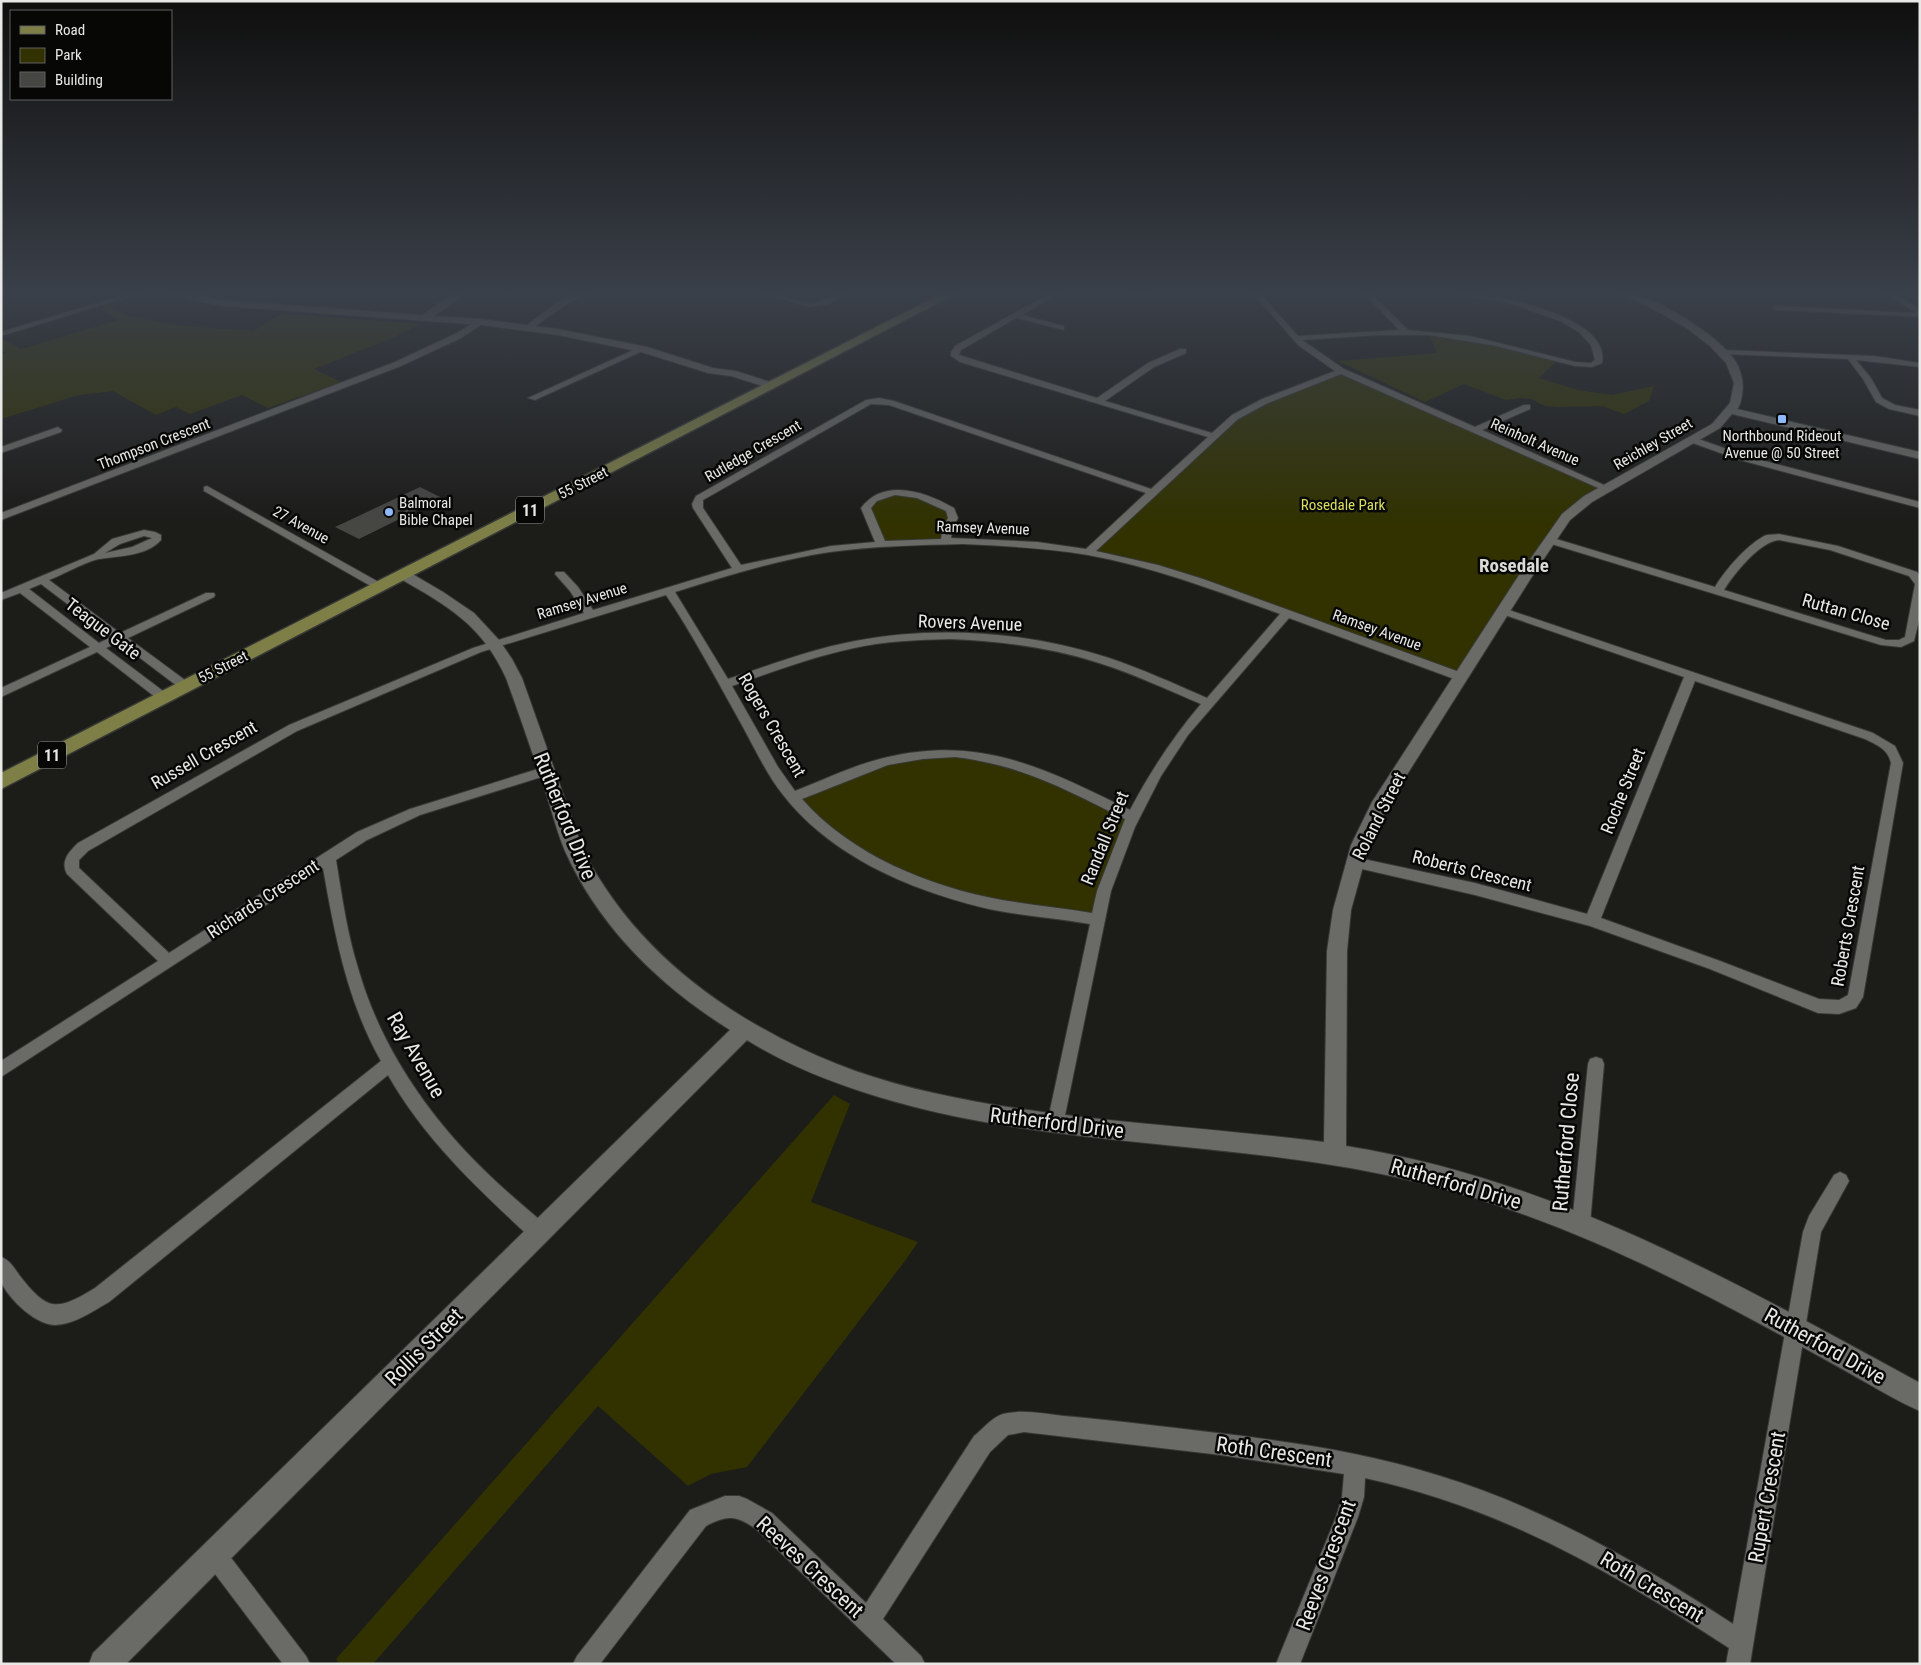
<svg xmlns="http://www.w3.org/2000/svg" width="1921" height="1665" viewBox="0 0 1921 1665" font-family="'Roboto Condensed',sans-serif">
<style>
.green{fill:#313200}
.building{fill:#464643}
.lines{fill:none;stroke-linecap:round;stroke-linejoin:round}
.minor-casing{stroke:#383936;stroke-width:2}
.tertiary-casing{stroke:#383936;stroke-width:2}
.primary-casing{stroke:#383936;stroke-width:3}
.minor{fill:#6a6a66;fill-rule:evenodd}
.tertiary{fill:#6a6a66;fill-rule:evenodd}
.primary{fill:#7d7f47;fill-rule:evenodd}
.poi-dot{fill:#90b8fd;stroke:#070706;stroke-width:2}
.labels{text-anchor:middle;stroke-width:5;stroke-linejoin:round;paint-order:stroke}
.far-poi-label{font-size:15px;fill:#e8e9e6;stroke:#070706}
.far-street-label{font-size:15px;fill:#e8e9e6;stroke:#070706}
.far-park-label{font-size:15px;fill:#dadf5f;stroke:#070706}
.shield{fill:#070706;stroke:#a4a5a3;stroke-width:1}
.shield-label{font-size:16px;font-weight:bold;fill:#e8e9e6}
.street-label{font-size:18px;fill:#e8e9e6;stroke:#070706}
.far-district-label{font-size:19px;font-weight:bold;fill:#dadbd6;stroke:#070706}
.near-street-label{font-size:21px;fill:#e8e9e6;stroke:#070706}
</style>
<rect width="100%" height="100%" fill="#1c1c19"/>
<path class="green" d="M108 305 128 316 184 326 253 331 281 314 420 324 392 338 314 369 341 382 268 408 242 395 190 414 176 407 156 415 113 391 79 395 1 419V354L6 353 1 350V338L21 349 119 320 99 308Z
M1430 336 1489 345 1556 362 1539 378 1578 390 1612 395 1654 386 1649 401 1624 414 1602 406 1558 407 1545 406 1531 399 1520 398 1506 400 1464 384 1425 402 1338 361 1437 353Z
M1341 371 1608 489 1576 508 1461 677 1179 574 1088 552 1235 417Z
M904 492 949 509 946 541 881 544 867 506 882 495Z
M986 756 1132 817 1097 920 990 903 873 861 793 797 890 760Z
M834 1095 850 1104 811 1202 918 1242 905 1261 747 1467 711 1474 688 1486 598 1406 373 1664H340L336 1659Z"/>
<path class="building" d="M420 487 442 498 359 539 335 527Z"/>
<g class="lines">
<defs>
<path id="minor" d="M136 291H148L1 336V332Z
M581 291H590L564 306 530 330 523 328 558 302Z
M757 291C776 291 795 303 811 303 826 302 837 291 852 291L829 304 809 307Z
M1054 291H1063L1022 315 1064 326V330L1016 318 961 350 959 355 1097 398 1148 363 1180 349H1186V353L1154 367 1105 401 1212 433 1232 415 1262 399 1335 371 1298 345 1251 291H1258L1298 336 1399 330 1362 291H1369L1408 330 1470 336 1575 362 1591 363 1595 360 1591 345 1579 332 1560 321 1512 304 1447 291C1480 291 1612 313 1602 363L1592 367 1575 366 1492 345 1428 335H1379L1302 340 1344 369 1475 427 1524 405H1530V409L1482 430 1613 489 1608 492 1605 491 1341 374 1268 403 1238 419 1096 551 1158 565 1203 579 1465 674 1467 677 1465 680H1457L1289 618 1188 735 1161 776 1135 827 1111 891 1062 1130 1056 1132 1050 1130 1047 1124 1090 924C1056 918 1022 916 989 909 908 890 821 853 773 781 760 761 750 739 738 718 715 677 693 635 666 595L481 652 297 731 88 851 79 860V868L169 953 357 832 410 809 541 768H551L552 771 551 774 420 815 367 840 336 860C342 896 347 933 358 968 380 1046 428 1116 486 1172 505 1191 526 1208 546 1225L548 1232 546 1239 539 1241 532 1239C478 1189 425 1140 388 1075L109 1302C93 1311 75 1324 56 1325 36 1325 11 1301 2 1284 0 1277 1 1264 1 1257 10 1260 14 1268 20 1276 48 1312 57 1311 95 1288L381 1061C347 1001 335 936 323 868L1 1077V1061L158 961 67 874C60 861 69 852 78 843L289 725 473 648 584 613 570 591 555 574 556 572H564L578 587 593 610 732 568 693 508 692 504 696 496 866 400 879 398 894 401 1151 489 1208 437 960 362 951 356V352L955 346ZM871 404 889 405 1146 493 1086 549 1037 542 951 538 953 527 958 518 954 508C926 492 884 477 861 508L875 542 831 546 741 565 703 508V500ZM895 495 917 498 946 511 948 518 943 527 941 539 885 541 871 508 877 501ZM963 544C1005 546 1047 548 1088 555 1154 567 1217 591 1280 614L1207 698C1175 684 1142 669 1109 658 1029 632 938 625 855 641 812 649 770 665 728 679L675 592C726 576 777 560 830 552 874 546 919 545 963 544ZM949 639C1000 641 1050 647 1099 663 1134 674 1168 690 1201 704 1173 737 1150 772 1130 810 1048 770 982 735 888 757 856 764 826 779 795 791L778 767 732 686C772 672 812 657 854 648 885 641 917 640 949 639ZM955 757C1022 765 1067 790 1125 819L1097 891 1092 913C1062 908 1032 905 1002 900 930 887 851 855 802 799L888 765 923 759Z
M1126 291H1137L1145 295 1141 297Z
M1882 291H1891L1920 309V317L1776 310 1772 308 1776 306 1916 313Z
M478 320 485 322 461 338 401 366 1 520V513L395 362 455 334Z
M640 347 647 349 535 400 528 398Z
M1721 350 1874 356 1920 363V367L1856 360 1871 378 1882 398 1895 405 1920 410V416L1889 409 1876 402 1863 379 1848 359 1724 354H1721Z
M58 427 62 430 61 432 1 453V447Z
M1693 437 1746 456 1920 502V508L1740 460 1690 442 1689 440Z
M207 486 384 585 385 587 384 589H376L204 491V487Z
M144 530 155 532 161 535V540C147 556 119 556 99 559 87 561 62 575 49 580L120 633 206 593H214L215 595 214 597 128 638 189 683 191 686 189 689H181L119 642 106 648 167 694 169 697 167 700H159L97 652 1 697V688L90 647 20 593 1 600V593L94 554 112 539ZM144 536 152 538 132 547 105 553 120 544ZM41 584 111 637 99 643 29 589Z
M1779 534 1838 546 1917 572 1920 576V616L1914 641 1901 647 1881 645 1545 542 1544 540 1549 537 1553 538 1715 587C1726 569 1745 547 1764 536 1768 534 1774 535 1779 534ZM1779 540 1830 550 1909 576 1915 584 1905 637 1899 640H1886L1724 590C1734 574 1759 542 1779 540Z
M1503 608 1873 733 1895 746 1903 763 1863 997 1856 1008 1839 1014 1818 1013 1710 969 1590 926 1475 895 1349 866 1347 862 1349 858 1354 857 1475 883 1587 914 1684 677 1499 613 1497 611ZM1695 681 1865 739C1877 745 1888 749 1891 763L1848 995 1839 1000 1819 999 1720 961 1601 918Z
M1596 1057 1602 1059 1604 1064 1590 1224 1588 1230 1581 1233 1574 1230 1572 1224 1588 1064 1590 1059Z
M1840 1172 1846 1175 1849 1181 1821 1232 1750 1664H1726L1729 1648C1613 1572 1502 1508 1365 1478L1364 1497 1358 1517 1300 1664H1276L1336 1517 1342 1497 1344 1474 1221 1455 1024 1432 1008 1435 990 1452 883 1619 921 1656 925 1664H896L756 1529C736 1515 727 1515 706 1526L600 1664H573L577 1656 690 1510 725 1496H739L747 1499 772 1513 866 1603 974 1436C983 1429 992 1417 1003 1414 1023 1409 1044 1414 1064 1416 1089 1418 1115 1421 1141 1424 1241 1436 1344 1445 1440 1476 1545 1508 1641 1564 1733 1624L1803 1232 1809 1216 1834 1175Z
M214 1543 222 1546 306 1656 310 1664H283L206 1562 203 1554 206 1546Z"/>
<path id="tertiary" d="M167 291H182L222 300 422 315 457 291H468L434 316 481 319 558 329 647 347 713 368 736 371 776 384 777 386 772 389 731 376 708 373 641 352 558 335 481 325 222 306 188 299Z
M1617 291C1648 291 1720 335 1736 362 1742 373 1744 383 1742 395 1741 400 1741 404 1737 409L1920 452V459L1732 414 1720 428 1592 502 1570 520 1533 575 1389 803 1369 845 1351 910 1347 951 1346 1146C1558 1180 1734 1282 1920 1383V1411C1901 1403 1883 1392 1865 1382 1832 1363 1799 1345 1766 1327 1659 1269 1551 1217 1433 1186 1245 1136 1046 1153 860 1091 821 1078 782 1062 747 1040L126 1664H89L93 1653 730 1030C660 986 599 927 565 851 557 832 552 812 546 793 533 755 520 716 506 678 482 625 448 606 399 578L397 575 399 572H409L443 592 474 613 499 640 512 659 522 678 583 850C620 922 675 975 743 1017 773 1035 804 1051 837 1064 887 1084 942 1096 995 1105 1104 1123 1214 1128 1324 1142L1327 951 1333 910 1351 845 1372 802 1519 575 1562 514 1584 496 1712 424 1730 403 1734 383 1726 363 1710 346 1688 329 1662 314Z"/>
<path id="primary" d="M947 291H961L1 789V773Z"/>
</defs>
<use href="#minor" class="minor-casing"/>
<use href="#tertiary" class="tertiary-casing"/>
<use href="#primary" class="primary-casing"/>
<use href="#minor" class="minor"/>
<use href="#tertiary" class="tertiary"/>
<use href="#primary" class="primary"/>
</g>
<linearGradient id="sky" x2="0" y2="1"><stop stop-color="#0f0f0e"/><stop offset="0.56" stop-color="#3a4049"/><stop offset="1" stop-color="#3a4049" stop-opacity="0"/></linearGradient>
<rect width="1921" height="524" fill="url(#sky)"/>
<g class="poi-dot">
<rect x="1777" y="414" width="10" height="10" rx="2.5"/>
<circle cx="389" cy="512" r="5"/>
</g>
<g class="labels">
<g class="far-poi-label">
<text x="1782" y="441">Northbound Rideout<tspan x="1782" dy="17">Avenue @ 50 Street</tspan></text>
<text x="399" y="508" text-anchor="start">Balmoral<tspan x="399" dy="17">Bible Chapel</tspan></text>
</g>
<g class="far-street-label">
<text transform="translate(1535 442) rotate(24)" y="5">Reinholt Avenue</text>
<text transform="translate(154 444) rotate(-21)" y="5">Thompson Crescent</text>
<text transform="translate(1653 444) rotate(-30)" y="5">Reichley Street</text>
<text transform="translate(753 451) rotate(-30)" y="5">Rutledge Crescent</text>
<text transform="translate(583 483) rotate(-27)" y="5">55 Street</text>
<text transform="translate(301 525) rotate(29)" y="5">27 Avenue</text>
<text transform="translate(983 528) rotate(2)" y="5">Ramsey Avenue</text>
<text transform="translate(582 601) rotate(-17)" y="5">Ramsey Avenue</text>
<text transform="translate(1377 630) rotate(20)" y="5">Ramsey Avenue</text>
<text transform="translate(223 667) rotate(-27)" y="5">55 Street</text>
</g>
<g class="far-park-label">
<text x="1343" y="510">Rosedale Park</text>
</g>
<g class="shield">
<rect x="516" y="496.5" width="28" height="27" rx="4"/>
<rect x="38" y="741.5" width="28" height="27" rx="4"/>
</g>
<g class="shield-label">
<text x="530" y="516">11</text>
<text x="52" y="761">11</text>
</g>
<g class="street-label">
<text transform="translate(1846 612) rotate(16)" y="6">Ruttan Close</text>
<text transform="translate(970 623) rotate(2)" y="6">Rovers Avenue</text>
<text transform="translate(103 629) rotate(37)" y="6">Teague Gate</text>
<text transform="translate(772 725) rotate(60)" y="6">Rogers Crescent</text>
<text transform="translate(204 755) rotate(-30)" y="6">Russell Crescent</text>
<text transform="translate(1623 791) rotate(-68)" y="6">Roche Street</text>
<text transform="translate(1379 816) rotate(-63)" y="6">Roland Street</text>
<text transform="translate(1105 838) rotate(-68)" y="6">Randall Street</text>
<text transform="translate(1472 871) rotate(14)" y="6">Roberts Crescent</text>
<text transform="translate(263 899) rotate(-33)" y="6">Richards Crescent</text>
<text transform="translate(1848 926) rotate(-80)" y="6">Roberts Crescent</text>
</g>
<g class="far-district-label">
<text x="1514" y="572">Rosedale</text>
</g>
<g class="near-street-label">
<text transform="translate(565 816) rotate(68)" y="7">Rutherford Drive</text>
<text transform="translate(416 1055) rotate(60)" y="7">Ray Avenue</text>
<text transform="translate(1057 1123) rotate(7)" y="7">Rutherford Drive</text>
<text transform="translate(1566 1142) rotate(-85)" y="7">Rutherford Close</text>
<text transform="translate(1456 1184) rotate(16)" y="7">Rutherford Drive</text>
<text transform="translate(1825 1346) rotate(29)" y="7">Rutherford Drive</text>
<text transform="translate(424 1347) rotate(-45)" y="7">Rollis Street</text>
<text transform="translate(1274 1452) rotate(8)" y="7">Roth Crescent</text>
<text transform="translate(1767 1497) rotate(-80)" y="7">Rupert Crescent</text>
<text transform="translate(1326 1565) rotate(-70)" y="7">Reeves Crescent</text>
<text transform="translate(810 1567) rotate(43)" y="7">Reeves Crescent</text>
<text transform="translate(1652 1587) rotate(31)" y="7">Roth Crescent</text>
</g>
</g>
<rect width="1921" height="1665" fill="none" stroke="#e8e9e6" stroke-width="5"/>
<rect x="10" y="10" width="162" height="90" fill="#070706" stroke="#616160"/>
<rect x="20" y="26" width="25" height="8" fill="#7d7f47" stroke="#616160"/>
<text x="55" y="35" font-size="15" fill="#e8e9e6">Road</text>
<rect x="20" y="48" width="25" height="15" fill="#313200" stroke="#616160"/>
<text x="55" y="60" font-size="15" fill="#e8e9e6">Park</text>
<rect x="20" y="72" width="25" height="15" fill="#464643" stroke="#616160"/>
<text x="55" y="85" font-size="15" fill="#e8e9e6">Building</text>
</svg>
